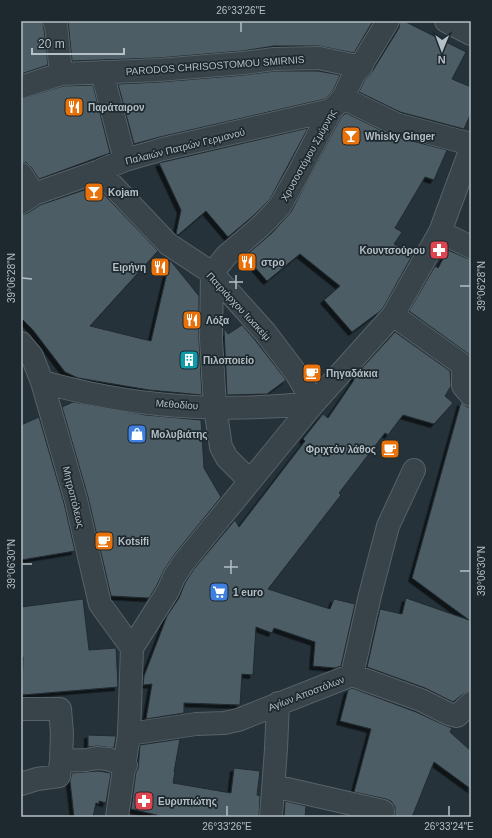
<svg xmlns="http://www.w3.org/2000/svg" width="492" height="838" viewBox="0 0 492 838" font-family="Helvetica,sans-serif">
<style>
.building{fill:#4e5d65;stroke:#202b31;filter:url(#shadow)}
.lines{fill:none;stroke-linecap:round;stroke-linejoin:round}
.street-casing{stroke:#576268;stroke-width:24}
.street{stroke:#38444a;stroke-width:22}
.ticks{fill:none;stroke:#b4bfc6;stroke-width:1.5}
.labels{text-anchor:middle;stroke-width:3.5;stroke-linejoin:round;paint-order:stroke}
.street-label{font-size:10px;fill:#b4bfc6;stroke:#1e292f}
.poi-label{font-size:10px;font-weight:bold;fill:#b4bfc6;stroke:#1e292f;text-anchor:start}
.neatline{fill:none;stroke:#b4bfc6;stroke-width:1.5}
.ticks-label{font-size:10px;text-anchor:middle;fill:#b4bfc6}
</style>
<defs>
<filter id="shadow"><feDropShadow dx="-3.5" dy="3.5" stdDeviation="0" flood-color="#0009"/></filter>
</defs>
<rect width="100%" height="100%" fill="#25323a"/>
<path class="building" d="M21 21H42L44 29 48 65 21 74Z
M68 21H373L354 53 319 46H274L242 51 158 58 72 61Z
M400 21H404L466 52 452 79 471 87V113L464 129 400 112 359 92 364 81 370 75 399 28Z
M275 71H318L340 75 333 91 325 99 160 137 134 144 118 84 160 82 244 75Z
M93 85 110 153 39 179 31 167 27 163 21 162V99L63 86Z
M346 113 393 136 447 150 434 180 425 177 395 228 402 232 394 244 413 254 383 308 379 312 352 332 324 300 340 286 300 254 267 281 245 256 271 234 291 212 341 117Z
M308 128 270 199 253 216 228 237 206 211 178 235 176 234 181 210 159 163Z
M96 186 158 251 90 326 151 341 170 260 199 296V339L202 395 149 390 78 378 65 372 33 330 21 318V215L28 213 40 205Z
M448 250 466 258 471 259 470 355 409 311 435 266 438 268Z
M242 325 255 340 286 380 267 394 227 395 224 328 228 334Z
M395 332 450 371 451 386 445 396 453 403 434 424 403 415 388 435 385 433 339 493 341 495 268 589 330 609 334 599 355 604 341 666 335 668 313 666 315 642 274 628 272 633 256 627 253 675 242 674 240 705 184 703V713L146 719 152 684 143 685 144 676 167 616 179 598 185 583 194 569 235 520 239 527 305 441 303 439 323 414 328 418 354 380 353 378Z
M73 402 146 415 201 420 204 468 221 497 174 555 164 570 157 585 149 598 111 596 88 497 62 407Z
M461 402 467 407H471V688L470 691 463 694 453 702 425 688 367 667 380 609 402 614 406 598 469 620 412 578Z
M39 417 64 503 75 551 21 560V425Z
M83 599 89 650 116 648 118 687 22 695 23 657H21V607Z
M352 688 416 712 444 725 452 728 450 732 471 751V789L434 762 412 817H395V807L391 801 386 799 354 792 371 729 340 721 348 690Z
M88 735 116 736 114 748 98 746 88 747Z
M180 739 174 772H175L173 783 231 793 234 768 260 771 257 795 260 796 259 817H165L131 809 136 772 138 769 140 745Z
M98 771 111 773 106 803 99 801V804L96 803 93 817H74L70 781 72 773Z
M285 801 306 806 305 817H284Z"/>
<g class="lines">
<defs>
<path id="street" d="M54 21 56 25 61 74
M446 21 471 34
M102 72 125 160
M21 87 61 74 159 70 243 63 274 59 319 58 361 67
M343 98 396 124 471 144
M21 174 34 194
M21 203 34 194 99 171 125 160 163 149 331 110
M440 232 471 247
M393 315 463 365V386L471 395
M21 343 32 356 42 382 76 500 100 604 132 648
M42 382C59 386 76 391 93 394 165 409 241 411 314 403L296 373 265 332 212 273 168 244 99 171
M250 481 227 458 221 447 215 407 211 338 212 273 227 255 262 225 280 206 298 174 331 110 343 98 354 74 361 67 363 62 388 21
M352 675 370 595 388 526 414 470
M21 709H60L62 733 61 761
M129 734 196 724 224 723 238 720 352 675 421 700 449 714 457 716 471 703
M21 784 37 779 59 776 61 761 86 760 97 758 108 759 126 765
M274 786 383 811 382 817
M117 817 129 734 132 648 168 591 174 577 184 562 314 403 393 315 440 232 471 148
M271 817 276 749 278 703"/>
</defs>
<use href="#street" class="street-casing"/>
<use href="#street" class="street"/>
</g>
<path class="ticks" d="M241 32V22M22 278 32 279M229 282H243M460 286H470M236 289V275M22 564H32M224 567H238M460 571H470M231 574V560M227 816V806M449 816V806"/>
<defs>
<symbol id="restaurant-square" viewBox="-11 -11 22 22"><rect x="-9" y="-9" width="18" height="18" rx="4" fill="#e8710a" stroke="#1e292f"/><path d="M-5-6h1v4h1v-4h1v4h1v-4h1v5L-1.5 .5V6h-2V.5L-5-1ZM5-6V6H3V1.5H1.5Q1.5-4 5-6Z" fill="#fff"/></symbol>
<symbol id="bar-square" viewBox="-11 -11 22 22"><rect x="-9" y="-9" width="18" height="18" rx="4" fill="#e8710a" stroke="#1e292f"/><path d="M-6-5H6L.8 .8V4.5H3.5V6h-7V4.5H-.8V.8Z" fill="#fff"/></symbol>
<symbol id="pharmacy-square" viewBox="-11 -11 22 22"><rect x="-9" y="-9" width="18" height="18" rx="4" fill="#e0444e" stroke="#1e292f"/><path d="M-2-6h4v4h4v4h-4v4h-4v-4h-4v-4h4Z" fill="#fff"/></symbol>
<symbol id="building-square" viewBox="-11 -11 22 22"><rect x="-9" y="-9" width="18" height="18" rx="4" fill="#0f9aa8" stroke="#1e292f"/><path d="M-4-6H4V6H1V3H-1V6H-4ZM-2.5-4.3h1.7v1.8h-1.7ZM.8-4.3h1.7v1.8H.8ZM-2.5-1h1.7V.8h-1.7ZM.8-1h1.7V.8H.8Z" fill="#fff"/></symbol>
<symbol id="cafe-square" viewBox="-11 -11 22 22"><rect x="-9" y="-9" width="18" height="18" rx="4" fill="#e8710a" stroke="#1e292f"/><path d="M-5.5-4.5H6V0H3Q3 3.5 0 3.5H-2.5Q-5.5 3.5-5.5 0ZM3-3.2v2h1.7v-2ZM-6 4.5H4V6H-6Z" fill="#fff"/></symbol>
<symbol id="shop-square" viewBox="-11 -11 22 22"><rect x="-9" y="-9" width="18" height="18" rx="4" fill="#3f7fe0" stroke="#1e292f"/><path d="M-5-2.5h2.3a2.7 3.5 0 0 1 5.4 0H5L5.5 6h-11ZM-1.5-2.5h3a1.5 2.3 0 0 0-3 0Z" fill="#fff"/></symbol>
<symbol id="supermarket-square" viewBox="-11 -11 22 22"><rect x="-9" y="-9" width="18" height="18" rx="4" fill="#3f7fe0" stroke="#1e292f"/><path d="M-6-5.5h2.5l.6 2H6L4.5 2H-2.5L-4.4-4H-6ZM-1.5 3.2a1.3 1.3 0 1 0 .1 0ZM3 3.2a1.3 1.3 0 1 0 .1 0Z" fill="#fff"/></symbol>
</defs>
<g fill-rule="evenodd">
<use href="#restaurant-square" x="63" y="96" width="22" height="22"/>
<use href="#bar-square" x="340" y="125" width="22" height="22"/>
<use href="#bar-square" x="83" y="181" width="22" height="22"/>
<use href="#pharmacy-square" x="428" y="239" width="22" height="22"/>
<use href="#restaurant-square" x="236" y="251" width="22" height="22"/>
<use href="#restaurant-square" x="149" y="256" width="22" height="22"/>
<use href="#restaurant-square" x="181" y="309" width="22" height="22"/>
<use href="#building-square" x="178" y="349" width="22" height="22"/>
<use href="#cafe-square" x="301" y="362" width="22" height="22"/>
<use href="#shop-square" x="126" y="423" width="22" height="22"/>
<use href="#cafe-square" x="379" y="438" width="22" height="22"/>
<use href="#cafe-square" x="93" y="530" width="22" height="22"/>
<use href="#supermarket-square" x="208" y="581" width="22" height="22"/>
<use href="#pharmacy-square" x="133" y="790" width="22" height="22"/>
</g>
<g class="labels">
<g class="street-label">
<text transform="translate(215 65) rotate(-4)" y="4">PARODOS CHRISOSTOMOU SMIRNIS</text>
<text transform="translate(185 146) rotate(-14)" y="4">Παλαιών Πατρών Γερμανού</text>
<text transform="translate(308 155) rotate(-61)" y="4">Χρυσοστόμου Σμύρνης</text>
<text transform="translate(239 306) rotate(47)" y="4">Πατριάρχου Ιωακείμ</text>
<text transform="translate(177 404) rotate(4)" y="4">Μεθοδίου</text>
<text transform="translate(74 497) rotate(76)" y="4">Μητροπόλεως</text>
<text transform="translate(306 693) rotate(-21)" y="4">Αγίων Αποστόλων</text>
</g>
<g class="poi-label">
<text x="88" y="111">Παράταιρον</text>
<text x="365" y="140">Whisky Ginger</text>
<text x="108" y="196">Kojam</text>
<text x="425" y="254" text-anchor="end">Κουντσούρου</text>
<text x="261" y="266">στρο</text>
<text x="146" y="271" text-anchor="end">Ειρήνη</text>
<text x="206" y="324">Λόξα</text>
<text x="203" y="364">Πιλοποιείο</text>
<text x="326" y="377">Πηγαδάκια</text>
<text x="151" y="438">Μολυβιάτης</text>
<text x="376" y="453" text-anchor="end">Φριχτόν λάθος</text>
<text x="118" y="545">Kotsifi</text>
<text x="233" y="596">1 euro</text>
<text x="158" y="805">Ευρυπιώτης</text>
</g>
</g>
<rect width="492" height="838" fill="none" stroke="#1e292f" stroke-width="44"/>
<g transform="translate(442 50) rotate(181)" stroke="#1e292f" stroke-width="3" paint-order="stroke">
<path d="M0-3L7 15L0 10L-7 15Z" fill="#b4bfc6"/>
<text y="-6" font-size="11" font-weight="bold" text-anchor="middle" fill="#b4bfc6">N</text>
</g>
<path d="M32 48v6h92v-6" fill="none" stroke="#b4bfc6" stroke-width="2"/>
<text x="38" y="48" font-size="12" fill="#b4bfc6" stroke="#1e292f" stroke-width="3" paint-order="stroke">20 m</text>
<rect x="22" y="22" width="448" height="794" class="neatline"/>
<g class="ticks-label">
<text x="241" y="14">26°33'26"E</text>
<text transform="translate(11 278) rotate(-90)" y="4">39°06'28"N</text>
<text transform="translate(481 286) rotate(-90)" y="4">39°06'28"N</text>
<text transform="translate(11 564) rotate(-90)" y="4">39°06'30"N</text>
<text transform="translate(481 571) rotate(-90)" y="4">39°06'30"N</text>
<text x="227" y="830">26°33'26"E</text>
<text x="449" y="830">26°33'24"E</text>
</g>
</svg>
